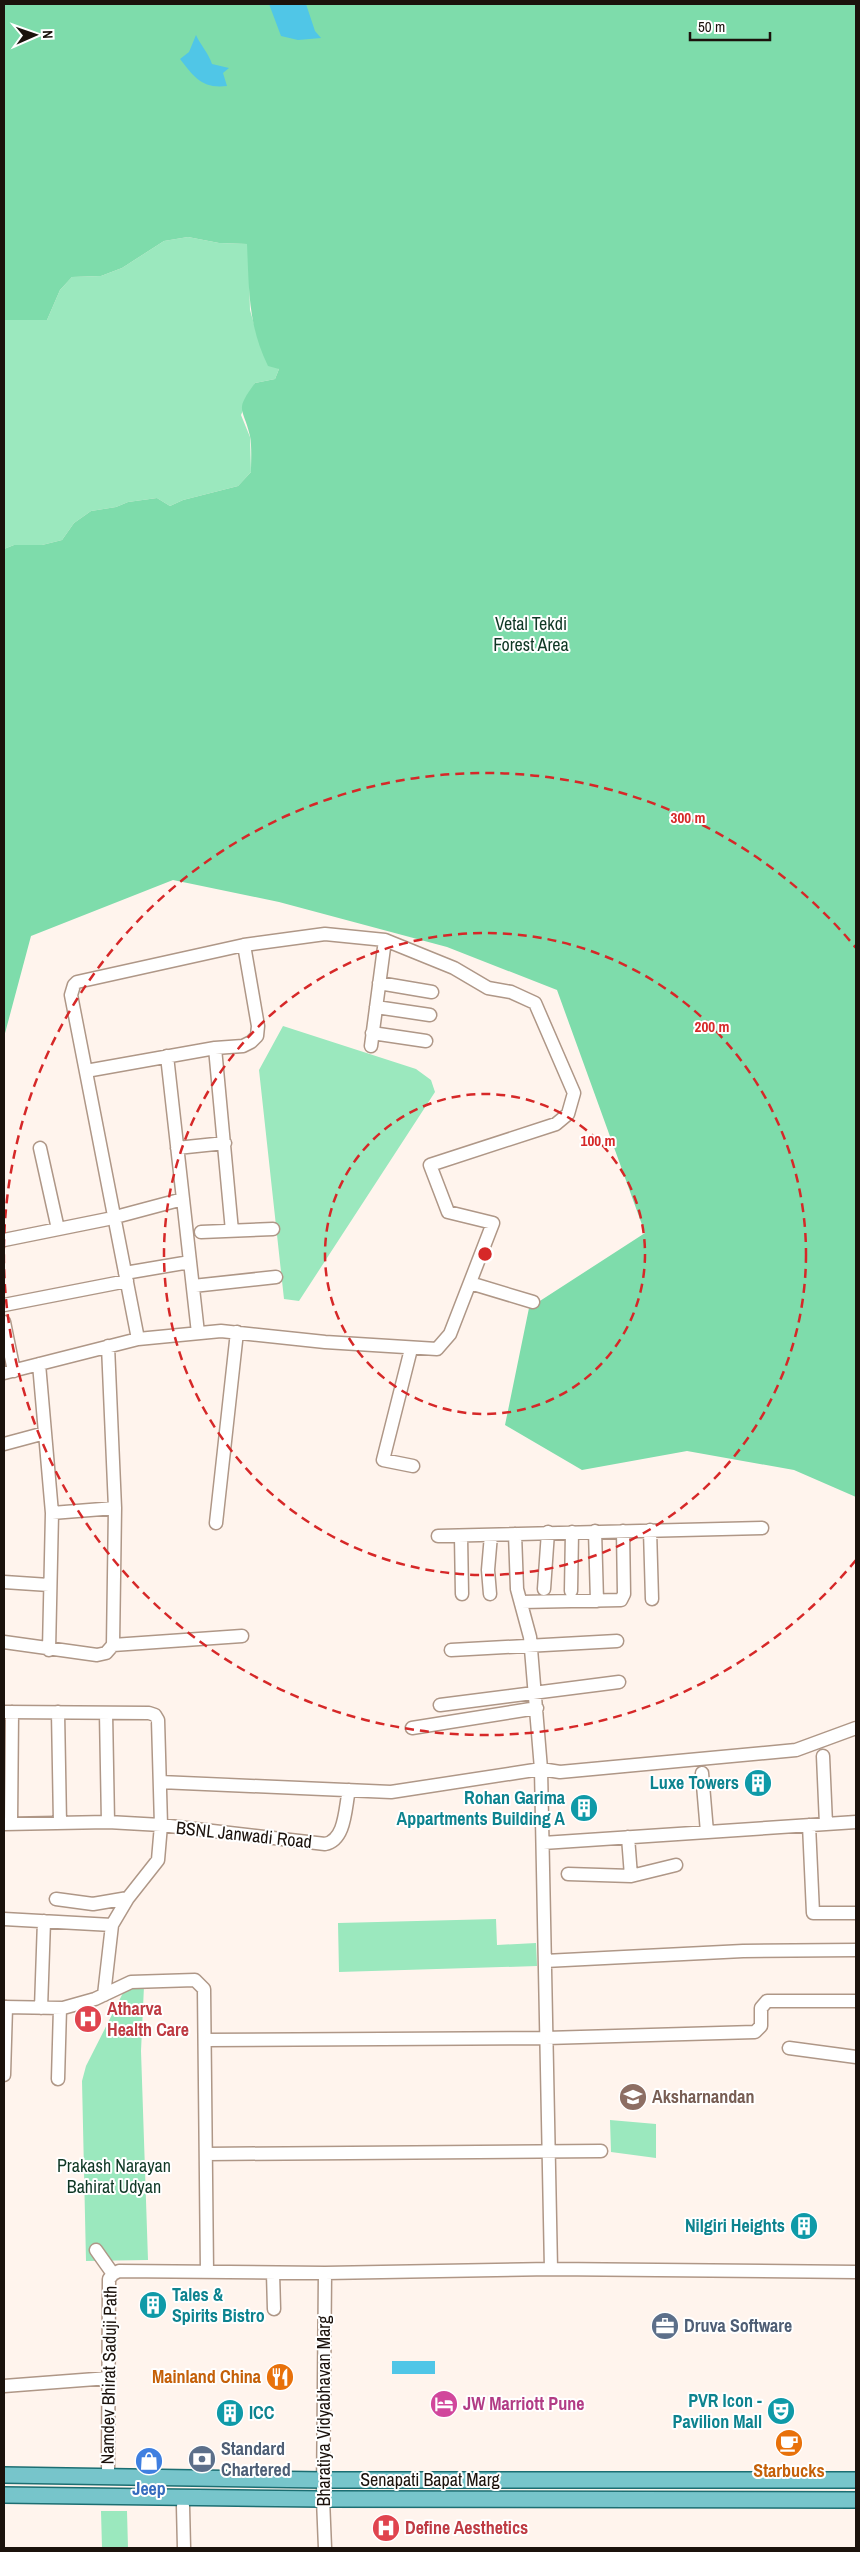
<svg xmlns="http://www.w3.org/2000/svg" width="860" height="2552" viewBox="0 0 860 2552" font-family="'Archivo Narrow',sans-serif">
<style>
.green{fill:#9be8be}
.forest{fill:#7edcab}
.water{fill:#50c6e7}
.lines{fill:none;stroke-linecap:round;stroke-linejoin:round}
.minor-casing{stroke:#af9787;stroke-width:15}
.major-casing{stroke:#1c6e72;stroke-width:18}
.minor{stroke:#fff;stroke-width:12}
.major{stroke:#77c5cb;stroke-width:15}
.ring{fill:none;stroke:#d62828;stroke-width:2.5;stroke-dasharray:9 6}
.labels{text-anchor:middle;stroke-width:4;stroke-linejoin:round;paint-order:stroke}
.park-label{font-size:18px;fill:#0f3825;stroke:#fff}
.culture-label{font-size:18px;font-weight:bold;fill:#0d838f;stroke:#fff;text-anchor:end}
.street-label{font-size:18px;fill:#1b120c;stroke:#fff}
.health-label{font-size:18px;font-weight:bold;fill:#be3a42;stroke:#fff;text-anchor:start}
.education-label{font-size:18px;font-weight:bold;fill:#785e54;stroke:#fff;text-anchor:start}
.service-label{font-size:18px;font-weight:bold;fill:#4e5e75;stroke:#fff;text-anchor:start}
.food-label{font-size:18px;font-weight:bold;fill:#c56008;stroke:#fff;text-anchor:end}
.hotel-label{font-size:18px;font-weight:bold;fill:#b23c85;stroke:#fff;text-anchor:start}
.shop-label{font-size:18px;font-weight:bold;fill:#366cbe;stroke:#fff}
.centre{fill:#d62828;stroke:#fff;stroke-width:2.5}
.ring-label{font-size:15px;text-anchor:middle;font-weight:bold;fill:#d62828;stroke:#fff;stroke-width:4;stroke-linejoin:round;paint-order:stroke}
</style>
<rect width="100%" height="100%" fill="#fff4ed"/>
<path class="green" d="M188 237 219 243 248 244 250 310 254 324 279 369 275 379 255 383 241 415 250 437 251 472 238 486 183 500 170 506 157 498 128 502 116 507 91 511 74 523 62 540 42 545H14L4 549V320H47L60 290 72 277 101 276 122 268 164 241Z
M283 1026 416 1069 431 1080 435 1092 299 1301 284 1299 259 1070Z
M496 1919 497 1945 536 1943 537 1966 339 1972 338 1923Z
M127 1985 144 1986 141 2051 148 2260 86 2261 82 2081 86 2066Z
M610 2120 656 2124V2158L611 2152Z
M101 2511H127L128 2548H102Z"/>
<path class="forest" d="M4 4H856V1497L794 1470 687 1451 582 1470 505 1425 529 1308 645 1233 557 990 447 947 279 902 173 880 31 936 4 1037V549L14 545H42L62 540 74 523 91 511 116 507 128 502 157 498 170 506 183 500 238 486 251 472C251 461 252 447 250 436 243 406 234 412 255 383L275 379 279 369 268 366C248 326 249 288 247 244L219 243 188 237 164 241 122 268 101 276 72 277 60 290 47 320H4Z"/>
<path class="water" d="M269 4H306L315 31 321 38 298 40 281 36Z
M196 35C201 46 208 52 212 64L229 68 223 73 227 86C202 89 194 77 180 59L189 52Z
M392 2361H435V2374H392Z"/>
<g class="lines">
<defs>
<path id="minor" d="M379 983 432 992
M376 1007 430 1015
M372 1033 426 1041
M371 1046 385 940
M215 1048 232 1231
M167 1056 198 1333
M86 1071 215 1048 243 1046 251 1042 257 1036 258 1026 244 945
M40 1148 58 1229
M177 1148 225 1143
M201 1232 273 1229
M4 1240 108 1219 183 1199
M125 1273 190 1262
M470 1283 533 1302
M193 1286 276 1277
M4 1305 127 1281
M4 1322 14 1371
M411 1349 383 1460 413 1466
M39 1364 52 1513 49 1650
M4 1373 138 1339 221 1331 325 1342 437 1349 450 1334 493 1223 448 1212 430 1165 556 1124 568 1114 574 1093 535 1003 511 992 488 988 454 968 385 940 325 934 244 945 77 982 74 985 71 995 138 1339
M4 1444 45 1433
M52 1513 115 1508
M216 1523 237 1332
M650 1530 652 1599
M595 1531 597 1601
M515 1534 517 1589 530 1637 541 1769 551 2269
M438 1536 762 1528
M461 1536 462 1594
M4 1582 49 1585
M544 1589 548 1532
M571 1591 572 1532
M490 1594 488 1570 491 1535
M521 1602 621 1600 624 1594 623 1531
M4 1642 97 1655 106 1653 113 1645 115 1508 108 1346
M113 1645 242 1636
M451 1650 617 1641
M440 1705 619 1682
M4 1712 149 1713 155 1715 158 1720 161 1825 158 1860 128 1898 93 1904 56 1899
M58 1712 60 1823
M106 1713 108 1822
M412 1728 537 1708
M823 1756 826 1824
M702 1773 707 1832
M160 1782 391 1792 541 1769 560 1772 796 1750 856 1728
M4 1824 108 1822 161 1825 325 1844C346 1840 345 1807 349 1790
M11 1824 12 1712
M809 1825 813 1913H856
M628 1837 631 1876
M543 1843 856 1822
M568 1874 631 1876 676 1865
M4 1919 112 1925
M545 1961 743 1951 856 1950
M104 1995 112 1925 128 1898
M4 2007 63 2008 95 1999 131 1982 195 1980 204 1989 207 2272
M41 2008 44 1921
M205 2040 546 2038 755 2032 761 2026V2008L767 2001H856
M789 2048 856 2057
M4 2075 6 2007
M58 2079 60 2008
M206 2154 601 2151
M96 2250 113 2274
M273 2273 274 2309
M325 2273 323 2499 325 2548
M113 2274 119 2271 325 2273 551 2269 856 2272
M4 2386 109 2378
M108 2476 109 2279 113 2274
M183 2506 184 2548"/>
<path id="major" d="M4 2475 323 2480H856
M4 2495 323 2499 856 2500"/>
</defs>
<use href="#minor" class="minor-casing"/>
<use href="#major" class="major-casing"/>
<use href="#minor" class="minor"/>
<use href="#major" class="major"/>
</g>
<g class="ring">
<circle cx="485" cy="1254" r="160"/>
<circle cx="485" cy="1254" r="321"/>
<path d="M856 1560A481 481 0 1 1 856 948"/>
</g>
<defs>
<symbol id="building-disc" viewBox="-11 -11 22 22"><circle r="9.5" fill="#0f9aa8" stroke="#fff"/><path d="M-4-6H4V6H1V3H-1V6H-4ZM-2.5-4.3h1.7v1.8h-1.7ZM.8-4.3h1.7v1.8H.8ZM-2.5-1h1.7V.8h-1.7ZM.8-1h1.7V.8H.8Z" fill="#fff"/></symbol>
<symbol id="hospital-disc" viewBox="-11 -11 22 22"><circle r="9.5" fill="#e0444e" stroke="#fff"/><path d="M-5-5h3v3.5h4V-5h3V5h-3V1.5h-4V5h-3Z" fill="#fff"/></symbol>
<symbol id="school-disc" viewBox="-11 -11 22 22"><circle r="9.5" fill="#8d6e63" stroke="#fff"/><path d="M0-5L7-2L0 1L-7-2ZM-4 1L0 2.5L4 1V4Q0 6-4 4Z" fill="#fff"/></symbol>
<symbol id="office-disc" viewBox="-11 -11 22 22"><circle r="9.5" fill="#5c6f8a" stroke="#fff"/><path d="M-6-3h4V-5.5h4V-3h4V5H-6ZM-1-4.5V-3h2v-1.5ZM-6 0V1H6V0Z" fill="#fff"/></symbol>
<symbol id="restaurant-disc" viewBox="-11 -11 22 22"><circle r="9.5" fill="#e8710a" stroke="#fff"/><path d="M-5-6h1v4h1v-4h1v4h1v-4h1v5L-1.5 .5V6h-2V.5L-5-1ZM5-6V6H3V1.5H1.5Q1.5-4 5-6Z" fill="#fff"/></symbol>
<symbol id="hotel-disc" viewBox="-11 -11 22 22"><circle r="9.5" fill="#d1479c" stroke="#fff"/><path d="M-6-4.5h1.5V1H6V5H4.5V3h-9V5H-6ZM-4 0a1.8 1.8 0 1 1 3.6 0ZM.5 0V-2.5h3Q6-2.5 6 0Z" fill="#fff"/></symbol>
<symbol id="theatre-disc" viewBox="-11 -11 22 22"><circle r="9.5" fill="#0f9aa8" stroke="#fff"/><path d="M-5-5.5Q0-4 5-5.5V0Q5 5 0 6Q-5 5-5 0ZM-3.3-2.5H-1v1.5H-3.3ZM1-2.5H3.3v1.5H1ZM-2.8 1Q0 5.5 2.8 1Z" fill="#fff"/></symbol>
<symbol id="cafe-disc" viewBox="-11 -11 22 22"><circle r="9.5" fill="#e8710a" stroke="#fff"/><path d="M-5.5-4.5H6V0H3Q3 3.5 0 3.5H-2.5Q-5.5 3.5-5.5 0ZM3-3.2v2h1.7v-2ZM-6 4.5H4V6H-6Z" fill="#fff"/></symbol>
<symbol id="bank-disc" viewBox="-11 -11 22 22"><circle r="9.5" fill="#5c6f8a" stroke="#fff"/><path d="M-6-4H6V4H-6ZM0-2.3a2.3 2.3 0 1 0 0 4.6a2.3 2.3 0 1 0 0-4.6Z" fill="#fff"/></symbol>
<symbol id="shop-disc" viewBox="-11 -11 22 22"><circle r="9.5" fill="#3f7fe0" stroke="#fff"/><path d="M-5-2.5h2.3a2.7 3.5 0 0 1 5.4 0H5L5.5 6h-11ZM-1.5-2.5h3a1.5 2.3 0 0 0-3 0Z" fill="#fff"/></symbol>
</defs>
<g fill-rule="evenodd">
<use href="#building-disc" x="742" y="1767" width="32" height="32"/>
<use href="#building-disc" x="568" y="1792" width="32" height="32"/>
<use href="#hospital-disc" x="72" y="2003" width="32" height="32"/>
<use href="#school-disc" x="617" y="2081" width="32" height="32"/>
<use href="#building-disc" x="788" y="2210" width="32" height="32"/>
<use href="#building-disc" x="137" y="2289" width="32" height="32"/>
<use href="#office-disc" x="649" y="2310" width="32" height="32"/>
<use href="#restaurant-disc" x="264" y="2361" width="32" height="32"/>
<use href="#hotel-disc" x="428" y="2388" width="32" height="32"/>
<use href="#theatre-disc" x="765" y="2395" width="32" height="32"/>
<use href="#building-disc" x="214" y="2397" width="32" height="32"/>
<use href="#cafe-disc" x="773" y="2427" width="32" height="32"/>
<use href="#bank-disc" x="186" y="2443" width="32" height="32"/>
<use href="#shop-disc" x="133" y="2445" width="32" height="32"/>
<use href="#hospital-disc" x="370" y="2512" width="32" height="32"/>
</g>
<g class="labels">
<g class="park-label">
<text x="531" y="630">Vetal Tekdi<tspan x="531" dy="21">Forest Area</tspan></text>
<text x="114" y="2172">Prakash Narayan<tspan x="114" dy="21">Bahirat Udyan</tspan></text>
</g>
<g class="culture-label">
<text x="739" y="1789">Luxe Towers</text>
<text x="565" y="1804">Rohan Garima<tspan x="565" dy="21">Appartments Building A</tspan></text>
<text x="785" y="2232">Nilgiri Heights</text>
<text x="172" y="2301" text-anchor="start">Tales &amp;<tspan x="172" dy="21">Spirits Bistro</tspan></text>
<text x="762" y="2407">PVR Icon -<tspan x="762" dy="21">Pavilion Mall</tspan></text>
<text x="249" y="2419" text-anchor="start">ICC</text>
</g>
<g class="street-label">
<text transform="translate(244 1835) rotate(6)" y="6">BSNL Janwadi Road</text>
<text transform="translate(109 2375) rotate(-89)" y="6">Namdev Bhirat Saduji Path</text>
<text transform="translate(324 2411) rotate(-90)" y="6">Bharatiya Vidyabhavan Marg</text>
<text x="430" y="2486">Senapati Bapat Marg</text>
</g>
<g class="health-label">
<text x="107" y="2015">Atharva<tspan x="107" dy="21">Health Care</tspan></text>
<text x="405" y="2534">Define Aesthetics</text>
</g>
<g class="education-label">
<text x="652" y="2103">Aksharnandan</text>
</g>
<g class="service-label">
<text x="684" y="2332">Druva Software</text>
<text x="221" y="2455">Standard<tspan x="221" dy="21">Chartered</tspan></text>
</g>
<g class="food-label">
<text x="261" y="2383">Mainland China</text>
<text x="789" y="2477" text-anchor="middle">Starbucks</text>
</g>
<g class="hotel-label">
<text x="463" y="2410">JW Marriott Pune</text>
</g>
<g class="shop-label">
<text x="149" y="2495">Jeep</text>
</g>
</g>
<circle cx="485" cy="1254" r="8" class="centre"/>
<g class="ring-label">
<text x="688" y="823">300 m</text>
<text x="712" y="1032">200 m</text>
<text x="598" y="1146">100 m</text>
</g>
<rect width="860" height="2552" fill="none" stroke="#1b120c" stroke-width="10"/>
<g transform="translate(35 35) rotate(88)" stroke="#ffffff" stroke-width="4" paint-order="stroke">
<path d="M0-4L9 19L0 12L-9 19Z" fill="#1b120c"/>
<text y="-8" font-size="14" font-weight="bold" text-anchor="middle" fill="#1b120c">N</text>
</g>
<path d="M690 32v8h80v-8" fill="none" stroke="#1b120c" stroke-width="2.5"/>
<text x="698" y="32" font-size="15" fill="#1b120c" stroke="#ffffff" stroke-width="4" paint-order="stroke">50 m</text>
</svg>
